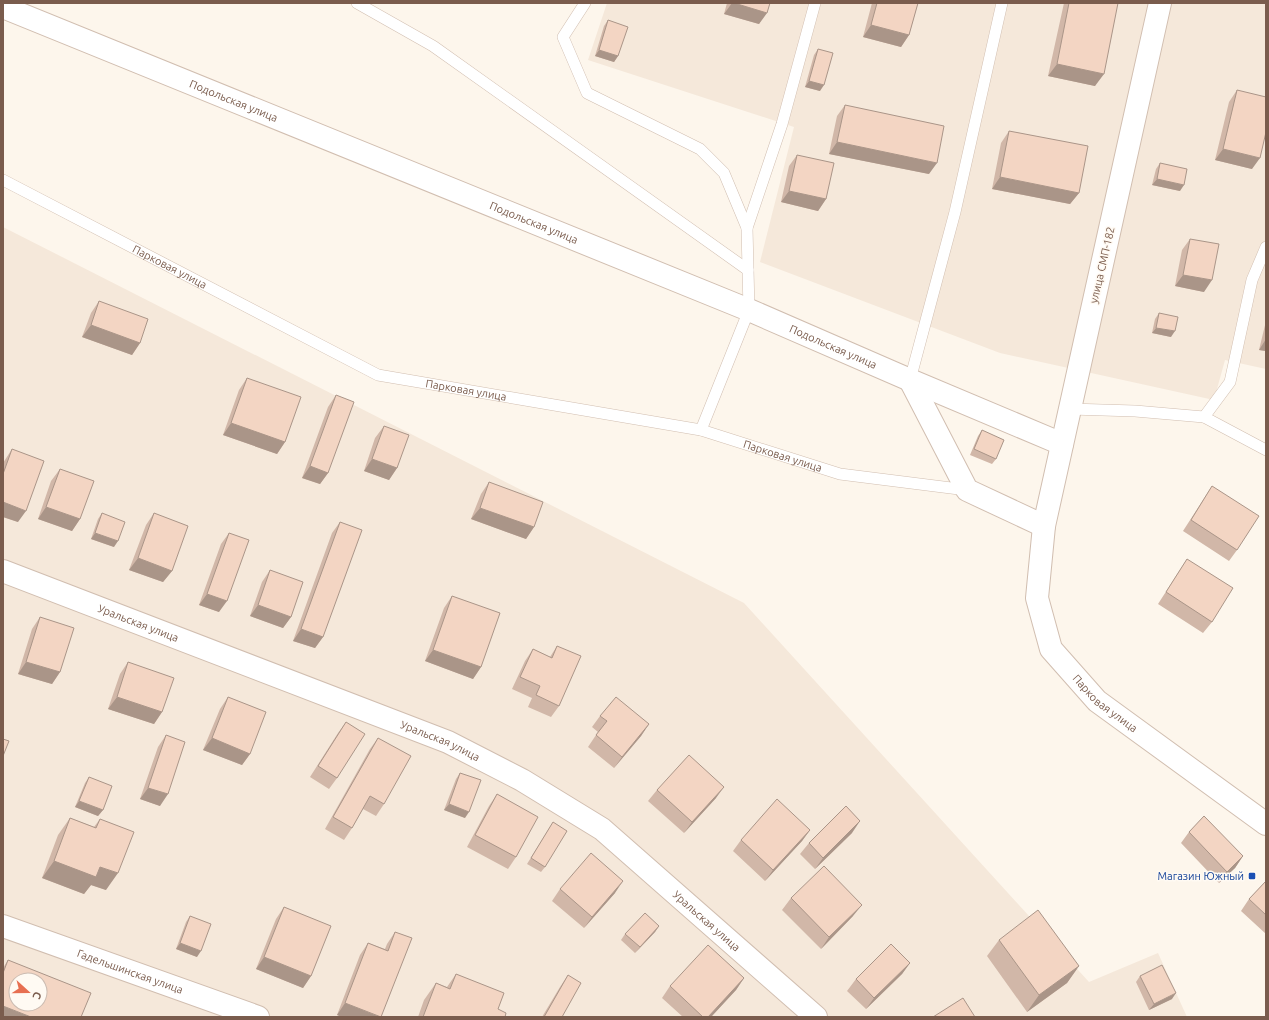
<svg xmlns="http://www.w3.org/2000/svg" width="1269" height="1020" viewBox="0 0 1269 1020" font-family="Ubuntu,sans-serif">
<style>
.residential{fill:#f5e8da;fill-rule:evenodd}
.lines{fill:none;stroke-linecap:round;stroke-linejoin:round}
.service-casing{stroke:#d1beb0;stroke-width:12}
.minor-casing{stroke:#d1beb0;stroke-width:24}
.tertiary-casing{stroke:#d1beb0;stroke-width:24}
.service{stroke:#fff;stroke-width:11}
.minor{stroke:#fff;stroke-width:22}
.tertiary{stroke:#fff;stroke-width:22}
.wall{fill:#d1b7a8}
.shaded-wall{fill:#aa9588}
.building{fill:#f3d5c3;stroke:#aa9588;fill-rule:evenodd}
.transit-dot{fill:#1a4fb4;stroke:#fffaf3;stroke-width:1.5}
.labels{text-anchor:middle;stroke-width:3;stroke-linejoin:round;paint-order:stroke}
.street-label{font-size:11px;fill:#7a5c4d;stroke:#fffaf3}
.transit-label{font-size:11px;fill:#164399;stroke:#fffaf3;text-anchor:end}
</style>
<rect width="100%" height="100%" fill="#fdf6ec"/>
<path class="residential" d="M607 3H1266V369L1225 360 1214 400 1000 353 760 262 794 127 588 60Z
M3 227 744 603 1089 982 1158 953 1187 1017H3ZM16 980H40V1004H16Z"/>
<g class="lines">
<defs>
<g id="service">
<path d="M357 3 433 46 748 270"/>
<path d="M585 3 563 37 587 93 700 149 724 173 747 228 749 310 701 430"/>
<path id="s1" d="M3 180 378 375 701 430 840 474 967 490"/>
<path d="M747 228 782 124 815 3"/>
<path d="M910 380 955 212 1002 3"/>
<path d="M1070 409 1135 411 1204 417 1266 450"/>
<path d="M1204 417 1230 382 1252 280 1266 247"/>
</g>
<g id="minor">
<path id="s2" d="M3 7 749 310 910 380 1062 444"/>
<path d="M910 380 967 490 1044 526"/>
<path id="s3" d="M3 571 448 742 522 780 602 829 816 1017"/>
<path id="s4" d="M3 926 258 1017"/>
</g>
<g id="tertiary">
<path id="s5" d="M1160 3 1044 526 1037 598 1051 649 1097 701 1266 824"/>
</g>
</defs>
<use href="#service" class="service-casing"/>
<use href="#minor" class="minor-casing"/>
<use href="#tertiary" class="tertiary-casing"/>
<use href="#service" class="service"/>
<use href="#minor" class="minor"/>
<use href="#tertiary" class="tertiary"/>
</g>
<path class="wall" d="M727 3H770L759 24 724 14Z
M872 3H918L909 35 901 47 863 37Z
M1064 3H1118L1095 86 1048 76Z
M608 20 618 56 614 62 595 56 604 26Z
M818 49 820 91 805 87 814 55Z
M1237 90 1252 169 1215 160 1229 102Z
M845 105 929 174 829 154 837 116Z
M1009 131 1079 193 1070 204 992 189 1001 143Z
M797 155 826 199 818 211 781 202 789 166Z
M1160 163 1180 191 1152 185 1156 169Z
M1190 239 1204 292 1175 286 1182 250Z
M99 301 140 343 132 355 82 337 91 313Z
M1159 313 1171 337 1152 333 1155 319Z
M1266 321V351L1259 350Z
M247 378 285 442 277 454 223 435 239 390Z
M336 395 328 473 320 484 302 478 328 407Z
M384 426 397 468 389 480 364 471 375 438Z
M982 430 996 459 992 464 970 455 978 436Z
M12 449 18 522 3 517V463Z
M60 469 80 519 72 531 38 519 51 481Z
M489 482 534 527 526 539 471 519 481 494Z
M1212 486 1237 550 1229 561 1183 531Z
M102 513 114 547 91 539 98 519Z
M154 513 172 571 163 582 129 570 146 525Z
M340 522 323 637 315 648 293 641 332 533Z
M229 533 219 612 199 605 221 544Z
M1187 559 1212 622 1203 633 1158 604Z
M270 570 291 617 283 628 250 616 262 582Z
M452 596 481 667 473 679 425 661 444 608Z
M40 617 60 672 52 684 18 674 32 629Z
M557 646 559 706 551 717 528 707 532 698 512 689 525 661 533 649 550 657Z
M128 662 162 712 154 724 108 709 120 674Z
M228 697 250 754 242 765 203 750 220 709Z
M600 716 649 724 641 736 614 768 588 747 598 732 592 727Z
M346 722 337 778 329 789 310 777 338 733Z
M166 735 160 806 140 799 158 747Z
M378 738 384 804 376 816 363 809 352 828 344 840 325 829 370 749Z
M460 773 465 818 444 810 456 779Z
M89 777 103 810 98 816 75 807 85 783Z
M657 790 716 798 684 833 648 801Z
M497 794 516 857 508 869 467 847 489 806Z
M70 818 94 827 100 819 106 890 91 885 84 894 42 878 58 835Z
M553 822 545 867 541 872 527 864Z
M810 830 802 841 765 881 733 851 741 840Z
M1189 832 1243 856 1235 868 1219 883 1181 843Z
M852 833 815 869 800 854 809 843Z
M1266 881V934L1241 911 1249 899Z
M560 889 615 893 584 928 552 901Z
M791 898 853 916 821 949 782 910Z
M284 907 311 976 303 988 256 969 276 919Z
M190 916 197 957 176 949 186 922Z
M659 926 655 932 635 953 621 940 625 934Z
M395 932 381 1017H342L337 1015 360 955 368 943 385 949 387 944Z
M999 940 1079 966 1067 983 1027 1012 987 956Z
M8 960 3 1017V968Z
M910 963 902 974 866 1009 847 991 856 979Z
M456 974 498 1009 505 1017H418L424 1000 436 983 447 987Z
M568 975 562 1017H542L560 987Z
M1140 976 1172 999 1149 1010 1136 982Z
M744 978 736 990 711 1017H683L662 998 670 986Z"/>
<path class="shaded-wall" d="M732 3H734L767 13 759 24 724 14Z
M871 25 909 35 901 47 863 37Z
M599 50 618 56 614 62 595 56Z
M1057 64 1104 74 1095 86 1048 76Z
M809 81 824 85 820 91 805 87Z
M837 142 937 163 929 174 829 154Z
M1223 149 1260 158 1252 169 1215 160Z
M1000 177 1079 193 1070 204 992 189Z
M1157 179 1184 185 1180 191 1152 185Z
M789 191 826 199 818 211 781 202Z
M1183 275 1212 280 1204 292 1175 286Z
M91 325 140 343 132 355 82 337Z
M1156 328 1175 331 1171 337 1152 333Z
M1266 339V351L1259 350Z
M231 423 285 442 277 454 223 435Z
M372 459 397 468 389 480 364 471Z
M310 466 328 473 320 484 302 478Z
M3 502 26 511 18 522 3 517Z
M46 507 80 519 72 531 38 519Z
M480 508 534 527 526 539 471 519Z
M95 533 118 541 114 547 91 539Z
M138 558 172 571 163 582 129 570Z
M207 594 227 601 219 612 199 605Z
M258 605 291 617 283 628 250 616Z
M301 629 323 637 315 648 293 641Z
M433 650 481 667 473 679 425 661Z
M26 662 60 672 52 684 18 674Z
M117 697 162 712 154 724 108 709Z
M649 724 641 736 614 768 622 757Z
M212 738 250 754 242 765 203 750Z
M724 787 716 798 684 833 692 822Z
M148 788 168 794 160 806 140 799Z
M79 801 103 810 98 816 75 807Z
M449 804 469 812 465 818 444 810Z
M860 821 852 833 815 869 823 858Z
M810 830 802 841 765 881 773 870Z
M1243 856 1235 868 1219 883 1227 872Z
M54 861 100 867 118 873 106 890 91 885 84 894 42 878Z
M623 881 615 893 584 928 592 917Z
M862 905 853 916 821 949 829 937Z
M659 926 655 932 635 953 640 947Z
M180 943 201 951 197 957 176 949Z
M264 957 311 976 303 988 256 969Z
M910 963 902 974 866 1009 874 998Z
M1079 966 1067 983 1027 1012 1039 995Z
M744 978 736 990 711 1017H708Z
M1176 993 1172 999 1149 1010 1154 1004Z
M345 1003 380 1017H342L337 1015Z
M3 1006 31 1017H3Z"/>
<path class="building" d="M734 3H770L767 13Z
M877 3H918L909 35 871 25Z
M1069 3H1118L1104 74 1057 64Z
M608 20 628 27 618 56 599 50Z
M818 49 833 53 824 85 809 81Z
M1237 90 1266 97V132L1260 158 1223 149Z
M845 105 944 126 937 163 837 142Z
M1009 131 1088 146 1079 193 1000 177Z
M797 155 834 163 826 199 789 191Z
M1160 163 1187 169 1184 185 1157 179Z
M1190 239 1219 244 1212 280 1183 275Z
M99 301 148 319 140 343 91 325Z
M1159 313 1178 317 1175 331 1156 328Z
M247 378 301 397 285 442 231 423Z
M336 395 354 402 328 473 310 466Z
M384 426 409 435 397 468 372 459Z
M982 430 1004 440 996 459 974 449Z
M12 449 44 461 26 511 3 502V474Z
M60 469 94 481 80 519 46 507Z
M489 482 543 502 534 527 480 508Z
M1212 486 1259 516 1237 550 1191 520Z
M102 513 125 522 118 541 95 533Z
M154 513 188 526 172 571 138 558Z
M340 522 362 530 323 637 301 629Z
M229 533 249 540 227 601 207 594Z
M1187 559 1233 588 1212 622 1166 592Z
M270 570 303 582 291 617 258 605Z
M452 596 500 613 481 667 433 650Z
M40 617 74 628 60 672 26 662Z
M557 646 581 656 559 706 536 695 540 686 520 677 533 649 552 658Z
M128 662 174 678 162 712 117 697Z
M228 697 266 712 250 754 212 738Z
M616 697 649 724 622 757 596 735 607 721 600 716Z
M346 722 365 734 337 778 318 766Z
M166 735 185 742 168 794 148 788Z
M378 738 411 756 384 804 370 796 352 828 333 817Z
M3 739 9 741 3 756Z
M689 755 724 787 692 822 657 790Z
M460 773 481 780 469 812 449 804Z
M89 777 112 786 103 810 79 801Z
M497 794 538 817 516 857 475 835Z
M777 799 810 830 773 870 741 840Z
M846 806 860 821 823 858 809 843Z
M1204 816 1243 856 1227 872 1189 832Z
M70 818 96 828 100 819 134 832 118 873 100 867 96 877 54 861Z
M553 822 567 831 545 867 531 858Z
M591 853 623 881 592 917 560 889Z
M824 866 862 905 829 937 791 898Z
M1266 881V915L1249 899Z
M284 907 331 926 311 976 264 957Z
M1038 910 1079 966 1039 995 999 940Z
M645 913 659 926 640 947 625 934Z
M190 916 211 924 201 951 180 943Z
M395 932 412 938 381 1017 345 1003 368 943 388 951Z
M891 944 910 963 874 998 856 979Z
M708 945 744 978 708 1017H703L670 986Z
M8 960 91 993 81 1017H31L3 1006V973ZM16 980H40V1004H16Z
M1162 965 1176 993 1154 1004 1140 976Z
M456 974 504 993 498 1009 506 1013 505 1017H423L436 983 450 989Z
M568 975 581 983 562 1017H544Z
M963 998 975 1017H933Z"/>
<rect class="transit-dot" x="1248" y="872" width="8" height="8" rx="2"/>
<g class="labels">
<g class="street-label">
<text dy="4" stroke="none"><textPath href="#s2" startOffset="249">Подольская улица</textPath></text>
<text dy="4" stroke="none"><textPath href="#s2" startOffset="573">Подольская улица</textPath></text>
<text transform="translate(1102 265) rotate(-77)" y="4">улица СМП-182</text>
<text dy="4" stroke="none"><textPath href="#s1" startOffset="188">Парковая улица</textPath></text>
<text dy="4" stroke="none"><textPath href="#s2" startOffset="897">Подольская улица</textPath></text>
<text dy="4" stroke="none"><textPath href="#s1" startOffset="512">Парковая улица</textPath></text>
<text dy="4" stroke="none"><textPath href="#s1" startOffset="836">Парковая улица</textPath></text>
<text dy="4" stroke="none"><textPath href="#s3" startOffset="145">Уральская улица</textPath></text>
<text dy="4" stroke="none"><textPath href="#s5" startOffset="738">Парковая улица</textPath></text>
<text dy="4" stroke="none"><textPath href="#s3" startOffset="469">Уральская улица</textPath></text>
<text dy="4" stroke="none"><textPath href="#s3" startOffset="793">Уральская улица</textPath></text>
<text dy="4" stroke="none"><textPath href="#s4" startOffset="135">Гадельшинская улица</textPath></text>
</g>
<g class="transit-label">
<text x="1244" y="880">Магазин Южный</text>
</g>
</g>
<rect width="1269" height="1020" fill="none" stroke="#7a5c4d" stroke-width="8"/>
<g transform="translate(28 992) rotate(111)"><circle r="19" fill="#fffaf3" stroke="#cabbb1"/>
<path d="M0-3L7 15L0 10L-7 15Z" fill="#e76f51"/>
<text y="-6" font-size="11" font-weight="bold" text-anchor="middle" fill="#7a5c4d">С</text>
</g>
</svg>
